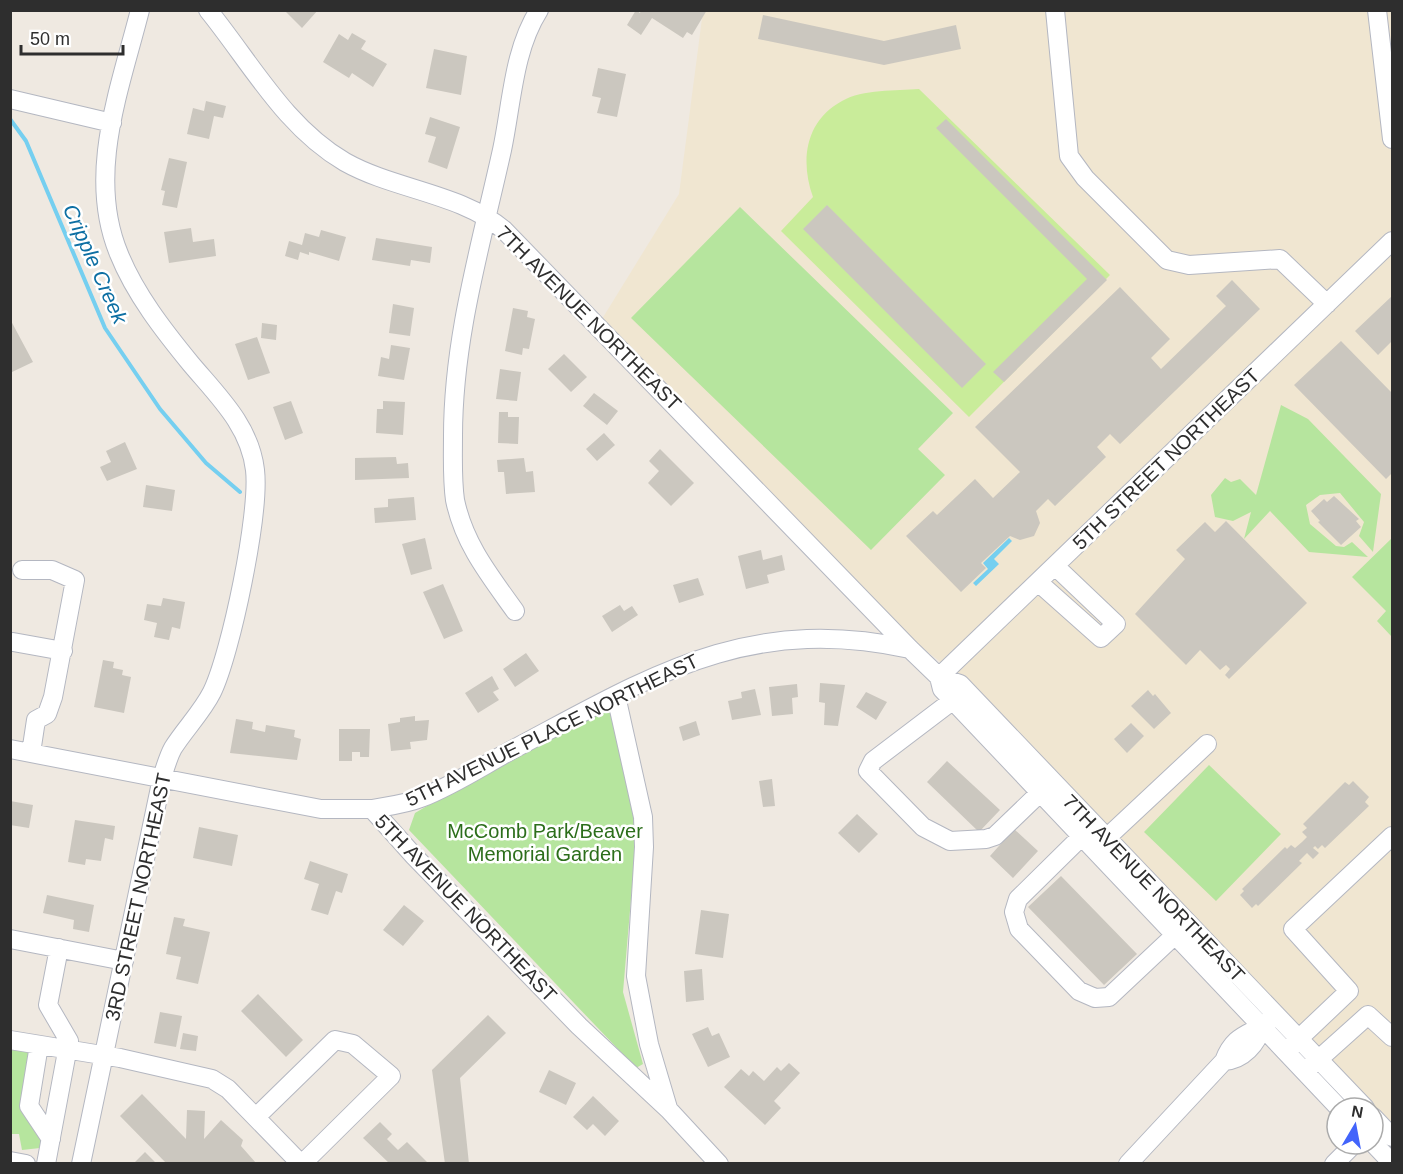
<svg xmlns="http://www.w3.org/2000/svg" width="1403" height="1174" viewBox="0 0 1403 1174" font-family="Arial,sans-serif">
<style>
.education{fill:#f0e6d1}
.green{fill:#b6e59e}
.pitch{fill:#c9ec9a}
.water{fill:#75cff0}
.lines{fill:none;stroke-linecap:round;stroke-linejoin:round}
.stream{stroke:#75cff0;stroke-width:4}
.building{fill:#cbc7bf}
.minor-casing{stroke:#b4b7c1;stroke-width:20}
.minor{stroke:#fff;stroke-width:18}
.labels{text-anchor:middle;stroke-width:5;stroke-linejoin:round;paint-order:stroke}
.street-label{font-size:20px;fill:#2e2e2e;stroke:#fff}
.park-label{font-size:20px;fill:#2c6e1b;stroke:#fff}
.water-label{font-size:21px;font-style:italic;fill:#0d6fa3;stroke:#fff}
</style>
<rect width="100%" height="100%" fill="#efe9e1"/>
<path class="education" d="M703 11H1392V1125L960 677 912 640 602 319 679 194Z"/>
<path class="green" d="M740 207 953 413 918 449 945 475 871 550 631 318Z
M1281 405 1308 419 1381 494 1373 552 1359 536 1364 522 1340 493 1320 495 1306 505 1310 524 1336 546 1344 547 1352 542 1368 557 1309 552 1270 511 1244 539 1251 512 1233 521 1215 517 1211 495 1225 478 1231 482 1240 479 1256 495Z
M1392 538V637L1377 621 1386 611 1352 577Z
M610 699 638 817 623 992 643 1064 636 1068 409 830 415 813Z
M1209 765 1281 834 1216 901 1144 832Z
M10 1048 30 1051 20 1104 43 1135 40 1148 22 1150 19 1134H11Z"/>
<path class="pitch" d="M919 89 1110 275 969 417 781 231 813 197C800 161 805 121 842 101 863 89 896 91 919 89Z"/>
<path class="water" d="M1009 538 1012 541 994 559 999 564 976 586 973 583 988 569 983 563Z"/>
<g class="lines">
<path class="stream" d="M10 119 26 141 105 328 160 409 206 463 240 492"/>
</g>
<path class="building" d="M284 10H318L302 28Z
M636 10 640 13 641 10H707L692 35 687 32 683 38 652 18 641 35 627 25Z
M763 15 884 41 956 25 961 49 884 65 758 39Z
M352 33 366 41 361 49 387 64 373 87 352 73 349 78 323 62 339 34 348 40Z
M434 49 467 56 461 95 426 88Z
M598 68 626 74 617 117 597 113 601 98 592 96Z
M206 101 226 106 223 118 214 116 209 139 187 134 193 108 204 111Z
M430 117 460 127 447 169 428 162 436 137 425 134Z
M946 119 1107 280 1004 382 993 372 1087 279 936 128Z
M169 158 187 162 177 208 162 205 165 191 161 190Z
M827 205 986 364 962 388 803 229Z
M191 228 193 242 214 239 216 256 169 263 164 232Z
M321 230 346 237 339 261 309 252V255L300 252 298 260 285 256 289 241 302 245 305 233 319 237Z
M376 238 432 247 430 263 411 260 410 266 372 260Z
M1232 280 1260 309 1120 444 1110 434 1097 447 1106 457 1055 506 1048 499 1036 511 1040 523 1034 536 1020 540 1010 536 981 563 986 568 961 592 906 536 933 511 937 515 975 479 993 498 1020 472 975 427 1120 287 1170 339 1151 358 1161 369 1226 306 1216 296Z
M1392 296V341L1378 355 1355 331Z
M393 304 414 308 410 336 389 333Z
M513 308 528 311 527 317 535 319 529 349 523 348 522 355 505 351Z
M10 319 33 362 12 372 10 369Z
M262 323 277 325 276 340 261 338Z
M257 337 270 373 248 380 235 344Z
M1341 341 1392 393V473L1386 479 1294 385Z
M391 345 410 348 404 380 378 376 381 357 389 359Z
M564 354 587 377 571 392 548 369Z
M500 369 521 372 517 401 496 399Z
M594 393 618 411 607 425 583 406Z
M291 401 303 433 285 440 273 407Z
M383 401 405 402 403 435 376 433 377 409H383Z
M499 412H508V417H519L518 444 498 443Z
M604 433 615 445 597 461 586 449Z
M125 442 137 469 107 481 100 467 111 462 106 451Z
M660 449 694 483 671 506 648 483 659 471 649 461Z
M396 457 397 464 408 463 409 478 355 480V458Z
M524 458 526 472 533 471 535 492 506 494 504 472H498L497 460Z
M146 485 175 490 172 511 143 507Z
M1334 496 1359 519 1356 521 1361 527 1341 545 1318 522 1320 521 1311 511 1324 499 1327 502Z
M414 497 416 520 375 523 374 508 388 507V499Z
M1226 521 1307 603 1229 679 1225 675 1230 669 1226 665 1220 670 1200 650 1186 665 1135 614 1185 559 1176 550 1205 522 1215 532Z
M425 538 432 569 411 575 402 544Z
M761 550 763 560 782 555 785 570 767 575 769 583 746 589 738 556Z
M698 578 704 595 679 603 673 585Z
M443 584 463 631 444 639 423 592Z
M163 598 185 602 180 629 172 627 169 640 154 637 157 623 144 620 147 604 161 606Z
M620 605 624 611 632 606 638 615 612 632 602 616Z
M526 653 539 671 515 687 503 669Z
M103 660 114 662 113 668 123 670 122 675 131 677 124 713 94 707Z
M492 676 499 689 493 692 499 700 478 713 465 693Z
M820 683 845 685 838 726 824 725 825 703 819 702Z
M797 684 798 697 792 698 793 714 772 716 769 687Z
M755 689 761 715 732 720 728 701 742 698 741 692Z
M1148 690 1153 696 1155 694 1171 713 1154 729 1131 706Z
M866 692 887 702 876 720 856 707Z
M415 716V721L429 720 427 740 410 742 411 749 391 751 388 724 400 722V718Z
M236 719 253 722 252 729 265 732 266 725 295 730 294 737 301 739 297 760 230 753Z
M696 721 700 735 683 741 679 727Z
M1131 723 1144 736 1127 753 1114 739Z
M339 729H370L369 757H360V752H352V761H339Z
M947 761 1000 810 979 832 927 782Z
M772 779 775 806 763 807 759 781Z
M1353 781 1369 797 1365 802 1369 806 1325 848 1322 845 1318 849 1315 846 1313 848 1319 853 1313 859 1307 853 1299 861 1302 863 1258 906 1256 904 1252 908 1240 895 1244 891 1242 889 1285 847 1287 849 1291 845 1295 848 1302 842 1307 837 1302 832 1307 828 1303 824 1345 782 1349 785Z
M10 801 33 805 29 828 10 825Z
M857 814 878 834 859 853 838 833Z
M75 820 115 826 113 840 105 838 101 861 86 859 85 865 68 862Z
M199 827 238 835 232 866 193 858Z
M1014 829 1038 851 1013 878 990 856Z
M310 861 348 874 342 893 336 891 328 915 311 910 319 884 304 879Z
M1061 876 1137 954 1104 985 1028 907Z
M47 895 94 905 89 932 73 929 74 920 43 913Z
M404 905 424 921 403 946 383 930Z
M701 910 729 914 723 958 695 954Z
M174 917 185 919 183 926 210 932 198 984 176 979 181 957 166 954Z
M702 969 704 1000 686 1002 684 971Z
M258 994 303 1040 286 1057 241 1011Z
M160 1012 182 1016 176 1047 154 1043Z
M488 1015 506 1033 460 1078 469 1164H445L432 1070Z
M708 1027 712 1036 719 1033 730 1057 708 1067 692 1034Z
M183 1033 198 1036 196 1051 180 1049Z
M789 1063 800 1073 774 1101 781 1108 765 1125 724 1087 741 1069 749 1076 753 1071 764 1081 777 1067 781 1071Z
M549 1070 576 1083 566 1105 539 1092Z
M142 1094 186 1139 187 1110 205 1111 204 1139 221 1120 243 1140 241 1146 257 1164H167L120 1116Z
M593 1096 619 1121 605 1136 593 1124 587 1130 573 1117Z
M380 1122 392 1134 387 1139 398 1150 407 1142 429 1164H390L363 1138Z
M145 1152 157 1164H133Z"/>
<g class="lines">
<defs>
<path id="minor" d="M208 10C251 63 285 127 345 162 395 190 460 193 504 230L910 649 939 677 960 684 1365 1108
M1055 10 1069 156 1085 178 1167 260 1189 265 1280 259 1327 304
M1377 10 1392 139
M10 99 112 123
M22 570H52L75 580 53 697 47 714 36 720 31 753
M1038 582 1101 638 1116 624 1055 566
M515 611C490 576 464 544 455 500 452 479 453 458 453 436 453 338 481 245 502 150 512 103 513 51 539 10
M13 642 63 651
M939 677 1392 241
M939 677 942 689 1339 1108
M616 696 643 817 644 847 636 976 649 1044 668 1108
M952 701 873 761 868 771 923 827 950 841 986 839 995 836 1048 785
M10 749 321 809H372L414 856 579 1026 669 1110 719 1164
M372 809C389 806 406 804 421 798 452 786 481 767 510 751 648 678 746 613 910 649
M1081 837 1018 899 1014 912 1019 929 1079 991 1095 998 1109 997 1175 935
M1099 845 1207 744
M10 939 124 961
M1262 1026C1257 1044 1243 1060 1224 1061 1235 1032 1251 1036 1270 1020
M10 1040 120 1058 212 1079 228 1089 301 1164
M39 1045 29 1106 51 1139
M1290 1047 1349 991 1293 929 1392 836
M1310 1067 1368 1015 1392 1037
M256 1117 335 1040 353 1044 391 1076 302 1164
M1373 1117 1392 1137
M1373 1143 1392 1163
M10 1161 26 1164
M46 1164 69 1041 48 1005 59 948
M81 1164 162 778C165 768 168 757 173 748 185 729 202 712 212 692 231 653 260 513 255 470 250 426 218 396 191 364 164 331 135 294 119 254 86 175 120 89 140 10
M1128 1164 1224 1061
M1334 1164 1354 1144"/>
</defs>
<use href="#minor" class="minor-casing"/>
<use href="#minor" class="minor"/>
</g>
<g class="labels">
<g class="street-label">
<text transform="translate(589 318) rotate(45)" y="7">7TH AVENUE NORTHEAST</text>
<text transform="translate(1166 459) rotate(-44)" y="7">5TH STREET NORTHEAST</text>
<text transform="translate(552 730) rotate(-26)" y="7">5TH AVENUE PLACE NORTHEAST</text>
<text transform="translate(1154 888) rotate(46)" y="7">7TH AVENUE NORTHEAST</text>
<text transform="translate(138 897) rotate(-78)" y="7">3RD STREET NORTHEAST</text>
<text transform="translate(466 908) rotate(46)" y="7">5TH AVENUE NORTHEAST</text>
</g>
<g class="park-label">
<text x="545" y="838">McComb Park/Beaver<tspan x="545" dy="23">Memorial Garden</tspan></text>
</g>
<g class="water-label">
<text transform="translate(95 264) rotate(66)" y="7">Cripple Creek</text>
</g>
</g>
<rect width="1403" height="1174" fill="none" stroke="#2e2e2e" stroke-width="24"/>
<g transform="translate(1355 1126) rotate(10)"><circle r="28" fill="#ffffff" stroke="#ababab" stroke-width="1.5"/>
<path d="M0-4.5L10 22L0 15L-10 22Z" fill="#4264fb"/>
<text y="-9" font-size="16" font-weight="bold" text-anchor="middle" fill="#2e2e2e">N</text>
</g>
<path d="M21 45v9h102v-9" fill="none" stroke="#2e2e2e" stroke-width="3"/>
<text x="30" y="45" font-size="18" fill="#2e2e2e" stroke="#ffffff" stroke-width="4.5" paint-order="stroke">50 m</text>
</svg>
